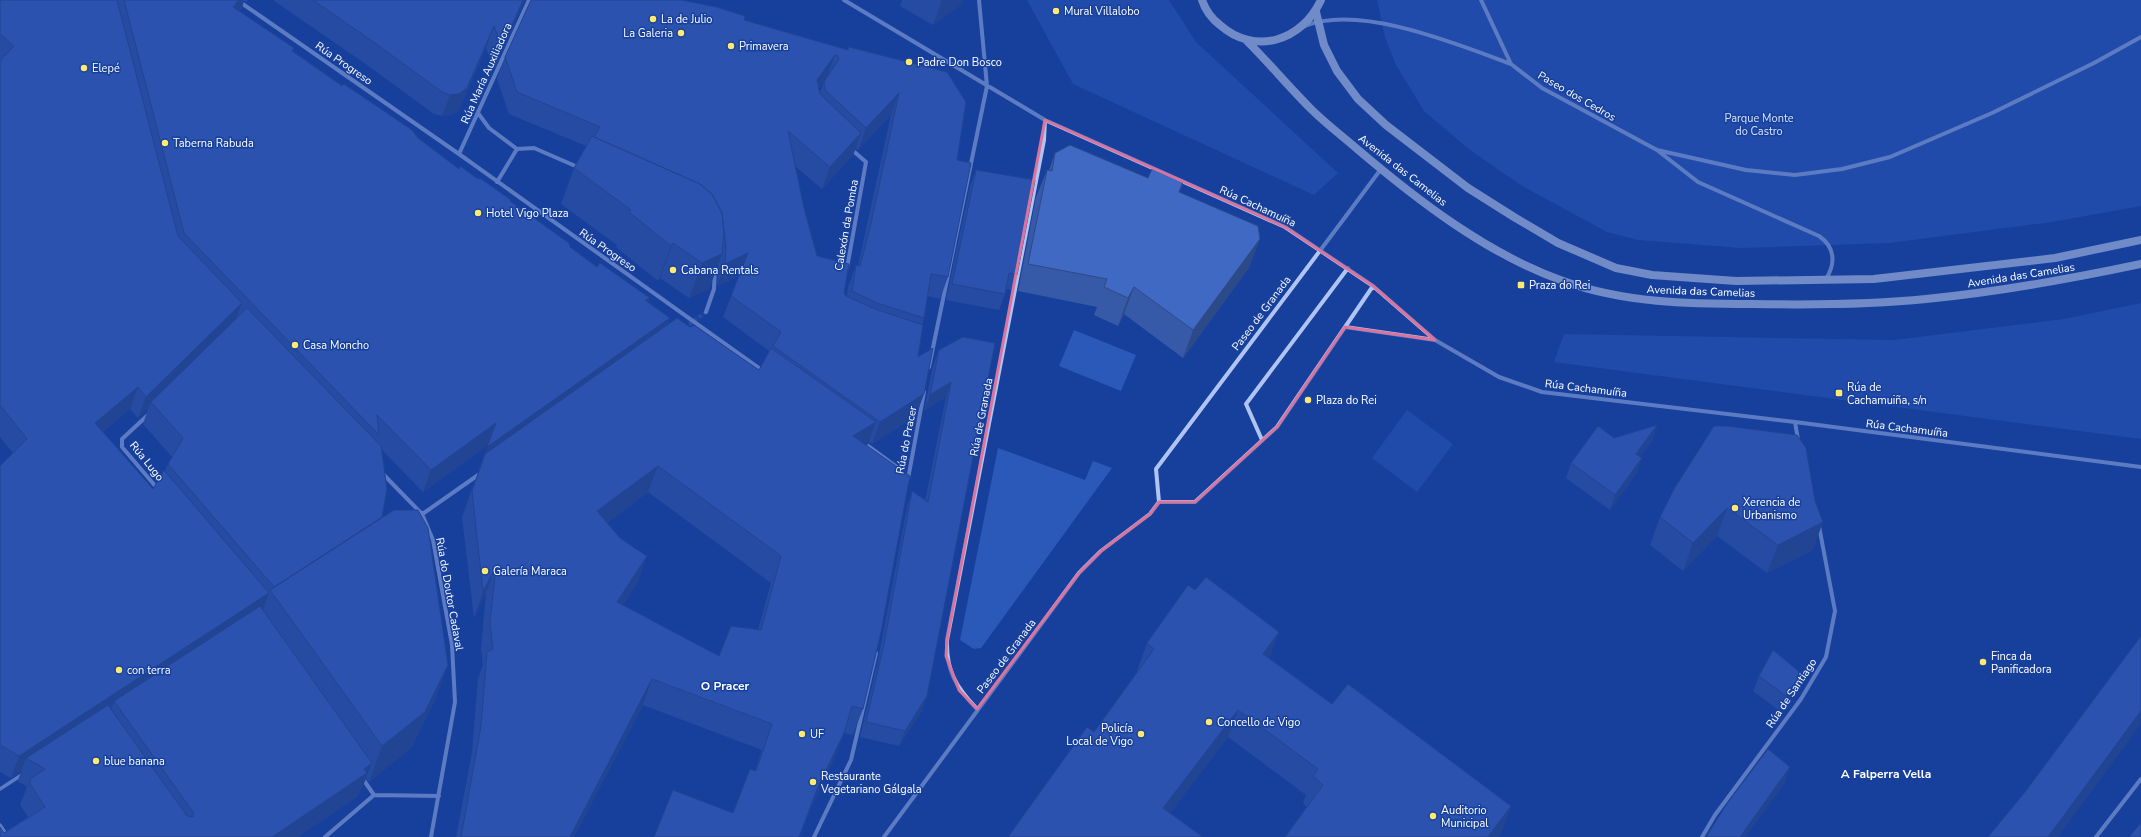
<svg xmlns="http://www.w3.org/2000/svg" width="2141" height="837" viewBox="0 0 2141 837" font-family="'Nunito Sans',sans-serif">
<style>
.green{fill:#2b59ba}
.lines{fill:none;stroke-linecap:round;stroke-linejoin:round}
.minor-tunnel{stroke:#3a5dac;stroke-width:4;stroke-dasharray:4 2;stroke-linecap:butt}
.pedestrian{stroke:#afc4f2;stroke-width:3.5}
.minor{stroke:#afc4f2;stroke-width:4}
.secondary{stroke:#dee7fc;stroke-width:8}
.minor-bridge{stroke:#afc4f2;stroke-width:4}
.wall{fill:#375aa8;fill-rule:evenodd}
.shaded-wall{fill:#2d4a88}
.building{fill:#4069c3;stroke:#2d4a88;fill-rule:evenodd}
.marked{fill:none;stroke:#da749d;stroke-width:3;stroke-linejoin:round}
.poi-dot{fill:#ffe970;stroke:#17409d;stroke-width:1.5}
.labels{text-anchor:middle;stroke-width:3;stroke-linejoin:round;paint-order:stroke}
.poi-label{font-size:11px;fill:#fff;stroke:#17409d;text-anchor:start}
.street-label{font-size:11px;fill:#fff;stroke:#17409d}
.park-label{font-size:11px;fill:#d6e3fc;stroke:#17409d}
.neighbourhood-label{font-size:12px;font-weight:bold;fill:#fff;stroke:#17409d}
</style>
<rect width="100%" height="100%" fill="#17409d"/>
<path class="green" d="M1027 0H1169L1196 42 1338 173 1314 195 1073 84Z
M1377 0H2141V206L2052 222 1889 243 1741 248 1638 240 1607 232 1522 186 1470 150 1424 111 1396 65 1385 37Z
M2141 303V439L1554 362 1564 334 1894 340 2064 319Z
M1074 330 1136 355 1121 391 1059 366Z
M1407 410 1453 444 1417 492 1372 458Z
M998 448 1085 480 1093 461 1112 468 981 648 974 649 960 640Z"/>
<g class="lines">
<path class="minor-tunnel" d="M684 328 706 312"/>
<path class="pedestrian" d="M0 789 23 774
M0 825 8 837"/>
<path class="minor" d="M237 0 459 154 763 371
M844 0 1045 120 1285 227 1373 286 1435 340 1499 377 1542 392 1795 422 2141 467
M1481 0 1511 64 1542 88 1657 150 1698 182 1819 236C1835 247 1836 263 1826 279
M1305 26C1360 4 1457 44 1511 64
M478 113 489 128 517 149
M1657 150 1746 170 1795 175 1842 169 1890 157 1992 113 2094 63 2141 37
M459 154 529 0
M497 182 517 149 534 148 580 168
M1346 216 1381 169
M847 268 866 162 851 149
M1307 268 1156 469 1159 502H1195L1277 427 1373 286
M706 312 714 289 715 266
M1345 327 1435 340
M929 367 987 86 979 0
M149 414 122 439V447L157 488
M1795 422 1798 440
M1262 440 1246 404 1348 268
M863 442 901 470
M382 473 422 514 433 540 452 645 455 702 431 837
M908 479 924 392
M421 515 481 473
M977 709C956 687 946 671 947 640L1044 140 1045 120
M363 779 374 795
M325 837 374 795 439 796
M814 837 851 760 876 653
M884 837 1079 573 1101 551 1150 514 1159 502
M1702 837 1715 815 1801 699 1826 657 1835 611 1819 526
M2096 837 2141 779"/>
<path class="secondary" d="M1202 0C1205 9 1212 19 1220 25 1255 56 1302 41 1321 0
M1316 12 1324 45 1337 71 1358 99 1386 125 1468 188 1514 217 1558 243 1616 268 1652 275 1736 281 1874 279 2055 258 2141 240
M1247 41C1269 63 1289 87 1311 109 1325 123 1341 135 1356 148 1417 200 1487 254 1563 281 1624 303 1689 304 1753 304 1811 305 1869 305 1926 299 1999 292 2070 279 2141 264"/>
<path class="minor-bridge" d="M1307 268 1346 216"/>
</g>
<path class="wall" d="M0 0H248L246 2 244 1 242 8 239 11 294 48 293 51 418 138 459 169 511 202 597 267 670 318 667 325 690 327 759 370 769 351 723 317 739 276 717 286 718 269V265L709 289 689 298 660 278 658 281 616 247 617 245 561 204 574 168 586 146 509 114 497 79 505 57 682 1 744 20 848 50 947 72 957 160 948 277 940 299 928 296 924 318 922 324 918 357 916 416 872 444 869 441 867 446 863 709 853 735 844 733 834 759 808 815 799 837H654L733 813 755 771 762 750 643 705 574 837H456L472 752 478 678 483 665 481 649 486 592 474 618 462 517 488 445 423 492 382 450V517L448 665 435 700 412 747 369 782 366 778 363 786 361 788 358 796 298 837 4 833 28 817 20 805 27 787 18 781 21 771 11 778 0 772V466L13 453 0 437ZM827 77 824 82 819 94 818 89ZM891 115 858 266 856 265 848 287 847 296 844 293 817 256 804 208 795 166 822 189 853 155 856 148 858 150ZM130 409 138 418 148 409 143 424 172 457 168 464 165 471 153 489 103 432ZM648 492 771 583 758 630 719 656 623 605 638 582 607 523Z
M273 0H525L494 70 486 48 459 110 451 115 442 116 434 114 367 65Z
M902 0H963L961 5 933 25 900 6Z
M1055 153 1180 192 1250 266 1183 358 1124 314 1118 326 1094 315 1097 307 1018 291 1036 197 1047 170H1049Z
M976 170 1017 275 1011 290 1006 289 1005 294 999 310 946 300 970 186Z
M963 337 922 711 899 746 860 737 878 660 907 507 912 491 925 501 946 397 924 411 933 366 939 350Z
M1657 425 1652 441 1640 456 1637 473 1610 510 1566 478 1571 463 1614 438Z
M1714 426 1813 550 1767 573 1717 536 1683 571 1650 545 1660 517Z
M1147 643 1270 659 1332 704 1511 806 1501 834 1307 807 1303 803 1306 795 1228 737 1170 813 1008 837 1094 732 1138 672 1137 671Z
M1802 674 1797 689 1781 712 1753 691 1759 676Z"/>
<path class="shaded-wall" d="M239 0H244L242 8 225 29 233 7Z
M523 0H525L494 70 502 48Z
M942 0H963L961 5 933 25Z
M494 26 486 48 459 110 451 115 442 116 450 95Z
M835 55 827 77 809 102 817 80Z
M899 93 891 115 858 150 866 128Z
M861 133 853 155 822 189 830 167Z
M1260 239 1250 266 1183 358 1193 330Z
M673 243 660 278 658 281 671 246Z
M748 253 740 275 717 286 725 264Z
M722 254 709 289 689 298 702 263Z
M1134 287 1124 314 1118 326 1128 298Z
M650 298 642 320 645 300Z
M242 303 234 325 151 402 148 409 138 418 146 397Z
M670 318 662 339 479 469 487 447Z
M951 382 946 397 924 411 930 395Z
M138 387 130 409 87 445 95 423Z
M924 394 916 416 872 444 880 422Z
M876 422 866 448 853 436Z
M496 423 488 445 423 492 431 470Z
M1657 425 1652 441 1631 469 1636 454Z
M1642 458 1637 473 1610 510 1615 495Z
M658 466 648 492 588 538 597 511Z
M1727 508 1717 536 1683 571 1693 543Z
M1823 522 1813 550 1767 573 1778 545Z
M647 556 638 582 608 628 617 602Z
M496 566 486 592 474 618 483 592Z
M269 593 261 615 114 701 110 713 26 758 21 771 11 778 19 756Z
M1279 632 1269 660 1263 654Z
M448 665 435 700 412 747 369 782 382 746Z
M1802 674 1797 689 1781 712 1786 696Z
M652 679 643 705 574 837H570Z
M927 696 922 711 899 746 905 731Z
M1238 710 1228 737 1153 836 1163 808Z
M2141 711V724L2058 837H2048Z
M844 733 834 759 808 815 799 837 817 789Z
M372 763 363 786 361 788 358 796 298 837H272Z
M1790 767 1785 783 1745 837H1740Z
M1511 806 1501 834 1498 837H1488Z"/>
<path class="building" d="M0 0H117L178 236 242 303 146 397 138 387 95 423 153 489 164 470 269 593 19 756 0 745V466L27 439 0 405V61L14 46 0 34Z
M124 0H239L233 7 294 48 292 51 342 86 344 84 412 130 418 138 459 169 460 166 478 179 480 178 511 200 510 201 569 243 570 247 597 267 600 263 650 298 645 300 670 318 487 447 496 423 431 470 377 415 379 435 184 233Z
M313 0H523L502 48 494 26 467 88 459 94 450 95 442 92 375 43Z
M531 0H681L716 7 745 16 744 20 848 50 849 47 947 72 966 102 957 160 971 163 948 277 931 274 924 318 877 303 852 291 856 265 860 266 870 228 899 93 866 128 826 91 824 82 839 59 838 56 835 55 817 80 820 94 861 133 830 167 788 131 804 208 817 256 849 264 844 293 846 296 875 309 923 325 918 357 933 348 924 394 880 422 773 346 781 332 731 296 748 253 725 264 726 247 722 213 712 194 700 184 594 137 600 127 517 92 505 57Z
M592 136 700 184 712 194 722 213 724 233 722 254 702 263 673 243 671 246 629 212 631 210 574 168Z
M1070 145 1148 178 1152 169 1183 182 1179 192 1258 226 1260 239 1193 330 1134 287 1128 298 1104 287 1107 279 1028 264 1047 170 1052 171 1055 153Z
M976 170 1035 180 1017 275 1009 273 1005 294 952 284Z
M247 308 381 446 387 489 382 517 274 587 168 464 183 438 151 402Z
M677 318 690 327 694 325 759 370 771 348 876 422 853 436 910 476 881 632 863 709 852 706 844 733 817 789 799 837H654L673 790 733 813 750 769 756 771 772 724 652 679 570 837H461L481 726 487 652 493 649 490 623 496 566 483 592 472 491 485 454ZM658 466 781 556 761 630 731 626 719 656 617 602 647 556 620 538 597 511Z
M963 337 995 343 927 696 905 731 866 722 884 644 912 491 928 502 951 382 930 395 939 350Z
M1657 425 1636 454 1642 458 1615 495 1571 463 1598 426 1614 438Z
M1714 426H1726L1797 435 1806 448 1815 501 1823 522 1778 545 1727 508 1693 543 1660 517 1674 489Z
M394 510H418L428 528 448 665 425 712 382 746 270 590Z
M1206 577 1279 632 1263 654 1332 704 1348 684 1511 806 1488 837H1285L1323 785 1313 776 1318 769 1238 710 1163 808 1203 837H1008L1087 727 1094 732 1154 649 1147 643 1188 585 1195 590Z
M260 606 372 763 364 769 367 773 272 837H0V827L4 833 45 807 29 782 31 781 30 779 45 769 26 758 108 705 187 816 193 817V812L114 701Z
M2141 636V711L2048 837H1988L2025 792Z
M1773 650 1802 674 1786 696 1759 676Z
M1768 749 1790 767 1740 837H1706L1728 802Z
M2141 823V837H2129Z"/>
<path d="M0 0H2141V837H0ZM1045 120 1285 227 1373 286 1435 340 1345 327 1277 427 1195 502H1159L1150 514 1101 551 1079 573 977 709 959 690 946 656 947 640Z" fill="#17409d" fill-opacity=".55" fill-rule="evenodd"/>
<path class="marked" d="M1045 120 1285 227 1373 286 1435 340 1345 327 1277 427 1195 502H1159L1150 514 1101 551 1079 573 977 709 959 690 946 656 947 640Z"/>
<g class="poi-dot">
<circle cx="1056" cy="11" r="4"/>
<circle cx="653" cy="19" r="4"/>
<circle cx="681" cy="33" r="4"/>
<circle cx="731" cy="46" r="4"/>
<circle cx="909" cy="62" r="4"/>
<circle cx="84" cy="68" r="4"/>
<circle cx="165" cy="143" r="4"/>
<circle cx="478" cy="213" r="4"/>
<circle cx="673" cy="270" r="4"/>
<rect x="1517" y="281" width="8" height="8" rx="2"/>
<circle cx="295" cy="345" r="4"/>
<rect x="1835" y="389" width="8" height="8" rx="2"/>
<circle cx="1308" cy="400" r="4"/>
<circle cx="1735" cy="508" r="4"/>
<circle cx="485" cy="571" r="4"/>
<circle cx="1983" cy="662" r="4"/>
<circle cx="119" cy="670" r="4"/>
<circle cx="1209" cy="722" r="4"/>
<circle cx="802" cy="734" r="4"/>
<circle cx="1141" cy="734" r="4"/>
<circle cx="96" cy="761" r="4"/>
<circle cx="813" cy="782" r="4"/>
<circle cx="1433" cy="816" r="4"/>
</g>
<g class="labels">
<g class="poi-label">
<text x="1064" y="15">Mural Villalobo</text>
<text x="661" y="23">La de Julio</text>
<text x="673" y="37" text-anchor="end">La Galeria</text>
<text x="739" y="50">Primavera</text>
<text x="917" y="66">Padre Don Bosco</text>
<text x="92" y="72">Elepé</text>
<text x="173" y="147">Taberna Rabuda</text>
<text x="486" y="217">Hotel Vigo Plaza</text>
<text x="681" y="274">Cabana Rentals</text>
<text x="1529" y="289">Praza do Rei</text>
<text x="303" y="349">Casa Moncho</text>
<text x="1847" y="391">Rúa de<tspan x="1847" dy="13">Cachamuiña, s/n</tspan></text>
<text x="1316" y="404">Plaza do Rei</text>
<text x="1743" y="506">Xerencia de<tspan x="1743" dy="13">Urbanismo</tspan></text>
<text x="493" y="575">Galería Maraca</text>
<text x="1991" y="660">Finca da<tspan x="1991" dy="13">Panificadora</tspan></text>
<text x="127" y="674">con terra</text>
<text x="1217" y="726">Concello de Vigo</text>
<text x="1133" y="732" text-anchor="end">Policía<tspan x="1133" dy="13">Local de Vigo</tspan></text>
<text x="810" y="738">UF</text>
<text x="104" y="765">blue banana</text>
<text x="821" y="780">Restaurante<tspan x="821" dy="13">Vegetariano Gálgala</tspan></text>
<text x="1441" y="814">Auditorio<tspan x="1441" dy="13">Municipal</tspan></text>
</g>
<g class="street-label">
<text transform="translate(344 63) rotate(35)" y="4">Rúa Progreso</text>
<text transform="translate(486 73) rotate(-66)" y="4">Rúa María Auxiliadora</text>
<text transform="translate(1577 96) rotate(30)" y="4">Paseo dos Cedros</text>
<text transform="translate(1403 170) rotate(38)" y="4">Avenida das Camelias</text>
<text transform="translate(1258 206) rotate(25)" y="4">Rúa Cachamuíña</text>
<text transform="translate(846 225) rotate(-80)" y="4">Calexón da Pomba</text>
<text transform="translate(608 250) rotate(35)" y="4">Rúa Progreso</text>
<text transform="translate(2021 275) rotate(-9)" y="4">Avenida das Camelias</text>
<text transform="translate(1701 291) rotate(2)" y="4">Avenida das Camelias</text>
<text transform="translate(1261 313) rotate(-53)" y="4">Paseo de Granada</text>
<text transform="translate(1586 388) rotate(7)" y="4">Rúa Cachamuíña</text>
<text transform="translate(981 417) rotate(-79)" y="4">Rúa de Granada</text>
<text transform="translate(1907 428) rotate(7)" y="4">Rúa Cachamuíña</text>
<text transform="translate(906 440) rotate(-79)" y="4">Rúa do Pracer</text>
<text transform="translate(147 461) rotate(51)" y="4">Rúa Lugo</text>
<text transform="translate(450 594) rotate(80)" y="4">Rúa do Doutor Cadaval</text>
<text transform="translate(1006 656) rotate(-53)" y="4">Paseo de Granada</text>
<text transform="translate(1791 693) rotate(-56)" y="4">Rúa de Santiago</text>
</g>
<g class="park-label">
<text x="1759" y="122">Parque Monte<tspan x="1759" dy="13">do Castro</tspan></text>
</g>
<g class="neighbourhood-label">
<text x="725" y="690">O Pracer</text>
<text x="1886" y="778">A Falperra Vella</text>
</g>
</g>
</svg>
